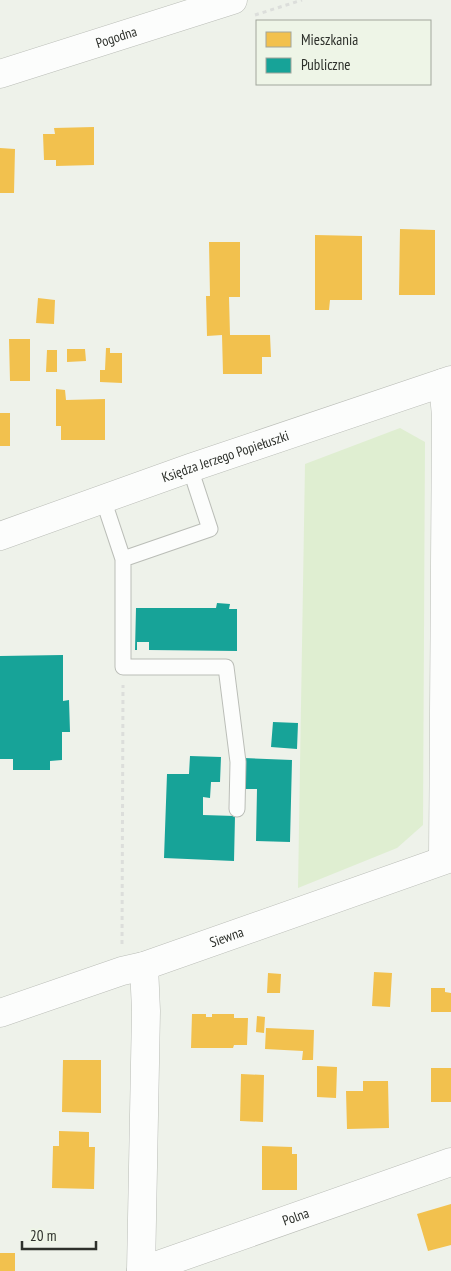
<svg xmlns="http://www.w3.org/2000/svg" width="451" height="1271" viewBox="0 0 451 1271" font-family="'PT Sans Narrow',sans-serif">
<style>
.green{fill:#dfeed1}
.homes{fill:#f2c14e}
.public{fill:#17a398}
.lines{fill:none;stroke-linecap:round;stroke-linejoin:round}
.service-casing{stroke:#babdb7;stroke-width:17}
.minor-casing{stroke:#babdb7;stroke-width:29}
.path{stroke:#dcdedb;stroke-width:3;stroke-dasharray:4 4;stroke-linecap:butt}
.service{stroke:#fcfdfc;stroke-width:15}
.minor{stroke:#fcfdfc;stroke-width:28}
.labels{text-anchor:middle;stroke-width:5;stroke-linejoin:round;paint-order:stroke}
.street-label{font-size:14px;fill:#2d302b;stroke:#eef5e7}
</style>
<rect width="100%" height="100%" fill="#eef2ea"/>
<path class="green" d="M400 428 425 442 423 825 397 848 298 888 305 464Z"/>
<path class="homes" d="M94 127V165L56 166V160H44L43 134H55L54 128Z
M0 148 15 149 14 193H0Z
M400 229 435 230V295H399Z
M315 235 362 236V300H330L329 310H315Z
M209 242H240V297H229L230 335H270L271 357H262V374H223L222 335 207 336 206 296H210Z
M38 298 55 300 54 324 36 323Z
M9 339H30V381H10Z
M106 348H110V353H122V383L100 382V370H105Z
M67 349H85L86 361 67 362Z
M47 350H57V372H46Z
M56 389 65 390 66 400 105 399V440H61V426H56Z
M0 413H10V446H0Z
M374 972 392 973 390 1007 372 1006Z
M268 973 281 974 280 993H267Z
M431 988H445V992L451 993V1012H431Z
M192 1014H206V1017H212V1014H234V1018H248L247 1045H234L233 1048H191Z
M257 1016 265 1017 264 1033 256 1032Z
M266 1028 314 1030 313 1060H302L303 1051 265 1049Z
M63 1060H101V1113L62 1112Z
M317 1066 337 1067 336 1098 317 1097Z
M431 1068H451V1102H431Z
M241 1074 264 1075 263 1122 240 1121Z
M363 1081H388L389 1128 347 1129 346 1091H363Z
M59 1131 89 1132V1147H95L94 1189 52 1188 53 1146H59Z
M262 1146 292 1147V1154H297V1190H262Z
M451 1204V1245L428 1251 417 1214Z
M0 1253H15V1271H0Z"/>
<path class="public" d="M217 603 230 604 229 609H237V651L149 650V642H137V650H135L136 608H216Z
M63 655V701L69 700 70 732H62V760L50 761V770H13V759H0V656Z
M273 722 298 723 297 749 271 747Z
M190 756 221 757 220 782H211L210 798 203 797V815L235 816 234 861 164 858 167 774H189Z
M244 758 292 760 290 842 256 841 257 789H243Z"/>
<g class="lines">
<defs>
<path id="service" d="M103 499 123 559 210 529 190 468
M123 559V667H226L238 762 237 809"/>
<g id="minor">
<path id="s1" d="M0 74 233 0"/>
<path id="s2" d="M0 536 190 468 451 380"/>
<path d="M443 860 446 416 443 383"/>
<path id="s3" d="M0 1013 122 971 144 966 451 858"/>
<path id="s4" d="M141 1271 451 1162"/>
<path d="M141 1271 146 1011 144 966"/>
</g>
</defs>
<use href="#service" class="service-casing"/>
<use href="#minor" class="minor-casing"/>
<path class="path" d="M255 15 302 0
M122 944 123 685"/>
<use href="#service" class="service"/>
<use href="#minor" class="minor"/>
</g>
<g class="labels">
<g class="street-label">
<text dy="5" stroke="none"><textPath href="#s1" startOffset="122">Pogodna</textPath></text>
<text dy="5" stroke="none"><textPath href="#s2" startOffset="239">Księdza Jerzego Popiełuszki</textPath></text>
<text dy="5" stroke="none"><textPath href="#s3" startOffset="239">Siewna</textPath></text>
<text dy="5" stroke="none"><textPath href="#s4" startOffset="164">Polna</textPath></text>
</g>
</g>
<rect x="256" y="20" width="175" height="65" fill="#eef5e7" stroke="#a1a69c"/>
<rect x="266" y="32" width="25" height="15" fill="#f2c14e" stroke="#a1a69c"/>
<text x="301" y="45" font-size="15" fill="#2d302b">Mieszkania</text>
<rect x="266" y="58" width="25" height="15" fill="#17a398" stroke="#a1a69c"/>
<text x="301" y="70" font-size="15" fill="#2d302b">Publiczne</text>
<path d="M22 1241v8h74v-8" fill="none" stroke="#2d302b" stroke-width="2.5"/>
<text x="30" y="1241" font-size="15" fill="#2d302b" stroke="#eef5e7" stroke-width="4" paint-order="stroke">20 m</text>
</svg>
